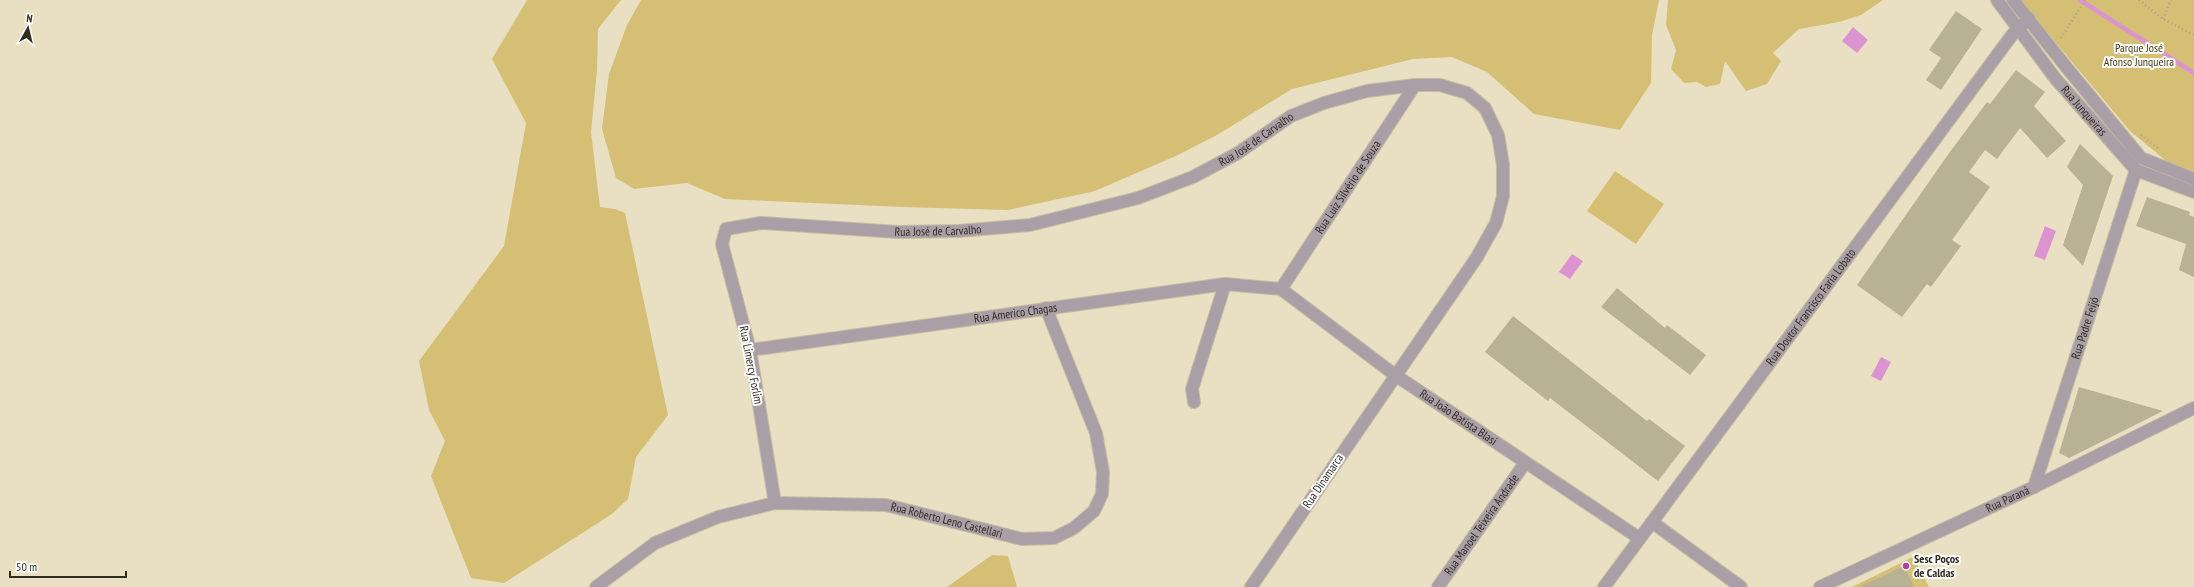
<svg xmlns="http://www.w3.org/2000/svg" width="2194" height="587" viewBox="0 0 2194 587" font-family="'PT Sans Narrow',sans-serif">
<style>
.green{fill:#d4bf74}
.water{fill:#dc94d0}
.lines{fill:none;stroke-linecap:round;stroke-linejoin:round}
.stream{stroke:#dc94d0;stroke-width:4.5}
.building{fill:#b9b195}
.minor-casing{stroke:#c4bca2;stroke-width:14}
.path{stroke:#ada68f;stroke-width:2.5;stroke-dasharray:1 3;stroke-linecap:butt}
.minor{stroke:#aa9fa7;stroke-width:12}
.poi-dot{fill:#ae41a1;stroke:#fff;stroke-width:1.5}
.labels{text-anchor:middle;stroke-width:4;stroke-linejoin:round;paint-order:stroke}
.park-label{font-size:12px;fill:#483d15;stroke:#fff}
.street-label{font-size:12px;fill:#2f2c20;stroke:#fff}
.poi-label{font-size:12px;font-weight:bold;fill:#2f2c20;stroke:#fff;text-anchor:start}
</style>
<rect width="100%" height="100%" fill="#e9e0c3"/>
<path class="green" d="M527 0H621L598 29 597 70 591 132 600 207 615 209 625 213 668 415 636 457 628 499 612 514 504 583 471 578 431 476 445 441 429 410 419 361 504 246 526 123 492 59Z
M641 0H1659L1652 35 1651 83 1620 130 1534 114 1487 72 1452 57 1413 59 1292 89 1217 135 1178 155 1095 191 1008 210 902 207 725 199 687 183 634 189 616 178 602 129 609 74 627 25Z
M1668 0H1883L1861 15 1839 22 1799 29 1773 53 1781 61 1767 84 1746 91 1725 61 1720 84 1706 87 1697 82 1684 83 1671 69 1676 50 1666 25Z
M2020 0H2194V173L2170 164 2130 131Z
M1615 171 1664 204 1636 244 1587 211Z
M992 555 1008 556 1017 587H947Z
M1913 557 1929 587H1852Z"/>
<path class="water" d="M1853 27 1868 40 1857 53 1842 41Z
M2045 226 2056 231 2045 260 2034 256Z
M1572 254 1583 261 1570 279 1559 272Z
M1881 357 1891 362 1881 381 1871 376Z"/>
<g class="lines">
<path class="stream" d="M2080 0 2194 73"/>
</g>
<path class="building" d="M1956 11 1982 29 1941 90 1926 80 1941 58 1929 50Z
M2016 70 2045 92 2034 106 2066 141 2047 158 2020 128 1997 159 1985 150 1969 172 1990 187 1952 240 1961 246 1931 287 1927 284 1902 317 1857 285 1947 156 1987 102 1990 104Z
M2080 144 2113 176 2083 266 2063 245 2083 185 2067 167Z
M2147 197 2190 212 2189 215 2194 217V277L2179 270 2186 244 2136 226Z
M1617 288 1665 328 1667 325 1706 355 1690 375 1601 307Z
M1513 316 1647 421 1649 419 1685 446 1658 481 1550 398 1548 401 1485 352Z
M2079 387 2163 411 2069 458 2059 453Z
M1904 566 1914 587H1859Z"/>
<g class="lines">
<defs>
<g id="minor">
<path id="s1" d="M1997 0 2055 78 2136 170 2194 192"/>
<path d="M2013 0 2067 68 2141 158 2194 179"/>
<path id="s2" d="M1281 289 1395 375 1639 538"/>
<path id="s3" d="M1281 289 1415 85"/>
<path id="s4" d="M750 350 1225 284 1281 289"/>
<path d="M1194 402 1192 389 1225 284"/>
<path id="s5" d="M2034 487 2136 170"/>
<path id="s6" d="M775 503 750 350 722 244 726 229 761 223 898 232 959 231 1030 225 1138 198 1193 177 1238 153 1291 116 1324 103 1367 91 1415 85H1440L1467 93 1485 108 1498 135 1503 165V196L1496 223 1477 257 1251 587"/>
<path d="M1652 522 1741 587"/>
<path id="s7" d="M596 587 655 543 718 517 775 503 886 505 1022 539 1054 538 1074 528 1094 511 1102 494 1103 472 1096 433 1046 308"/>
<path id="s8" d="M1438 587 1525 463"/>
<path id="s9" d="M1604 587 2012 35 2029 18"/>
<path id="s10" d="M1820 587 2034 487 2194 408"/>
</g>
</defs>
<use href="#minor" class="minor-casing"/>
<path class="path" d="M2139 0 2163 19 2194 35
M2163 19 2171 0
M2061 38 2085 0
M2141 135 2159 149"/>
<use href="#minor" class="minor"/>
</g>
<circle class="poi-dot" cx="1906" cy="566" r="4"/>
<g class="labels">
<g class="park-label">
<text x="2139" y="52">Parque José<tspan x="2139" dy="14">Afonso Junqueira</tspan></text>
</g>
<g class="street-label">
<text dy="4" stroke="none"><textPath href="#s1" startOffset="141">Rua Junqueiras</textPath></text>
<text dy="4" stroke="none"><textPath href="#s6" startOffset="829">Rua José de Carvalho</textPath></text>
<text dy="4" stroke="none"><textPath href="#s3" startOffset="122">Rua Luiz Silvério de Souza</textPath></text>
<text dy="4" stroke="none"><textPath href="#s6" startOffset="493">Rua José de Carvalho</textPath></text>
<text dy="4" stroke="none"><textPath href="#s9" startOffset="348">Rua Doutor Francisco Faria Lobato</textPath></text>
<text dy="4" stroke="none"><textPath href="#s4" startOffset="268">Rua Americo Chagas</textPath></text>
<text dy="4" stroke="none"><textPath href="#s5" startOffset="167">Rua Padre Feijó</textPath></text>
<text transform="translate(751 365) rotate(79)" y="4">Rua Limercy Forlim</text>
<text dy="4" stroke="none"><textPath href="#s2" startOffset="219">Rua João Batista Blasi</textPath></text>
<text transform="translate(1323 481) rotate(-56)" y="4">Rua Dinamarca</text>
<text dy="4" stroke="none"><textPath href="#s10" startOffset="207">Rua Paraná</textPath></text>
<text dy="4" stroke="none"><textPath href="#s7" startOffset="374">Rua Roberto Leno Castellari</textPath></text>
<text dy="4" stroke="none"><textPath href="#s8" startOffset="76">Rua Manoel Teixeira Andrade</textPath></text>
</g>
<g class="poi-label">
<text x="1914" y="563">Sesc Poços<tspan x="1914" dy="14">de Caldas</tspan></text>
</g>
</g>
<g transform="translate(28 28) rotate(8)" stroke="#ffffff" stroke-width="3" paint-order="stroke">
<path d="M0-3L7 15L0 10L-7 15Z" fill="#2f2c20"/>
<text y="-6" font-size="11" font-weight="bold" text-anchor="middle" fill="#2f2c20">N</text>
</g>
<path d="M10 571v6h116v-6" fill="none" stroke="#2f2c20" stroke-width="2"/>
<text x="16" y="571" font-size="12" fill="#2f2c20" stroke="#ffffff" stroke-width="3" paint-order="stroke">50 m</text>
</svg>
